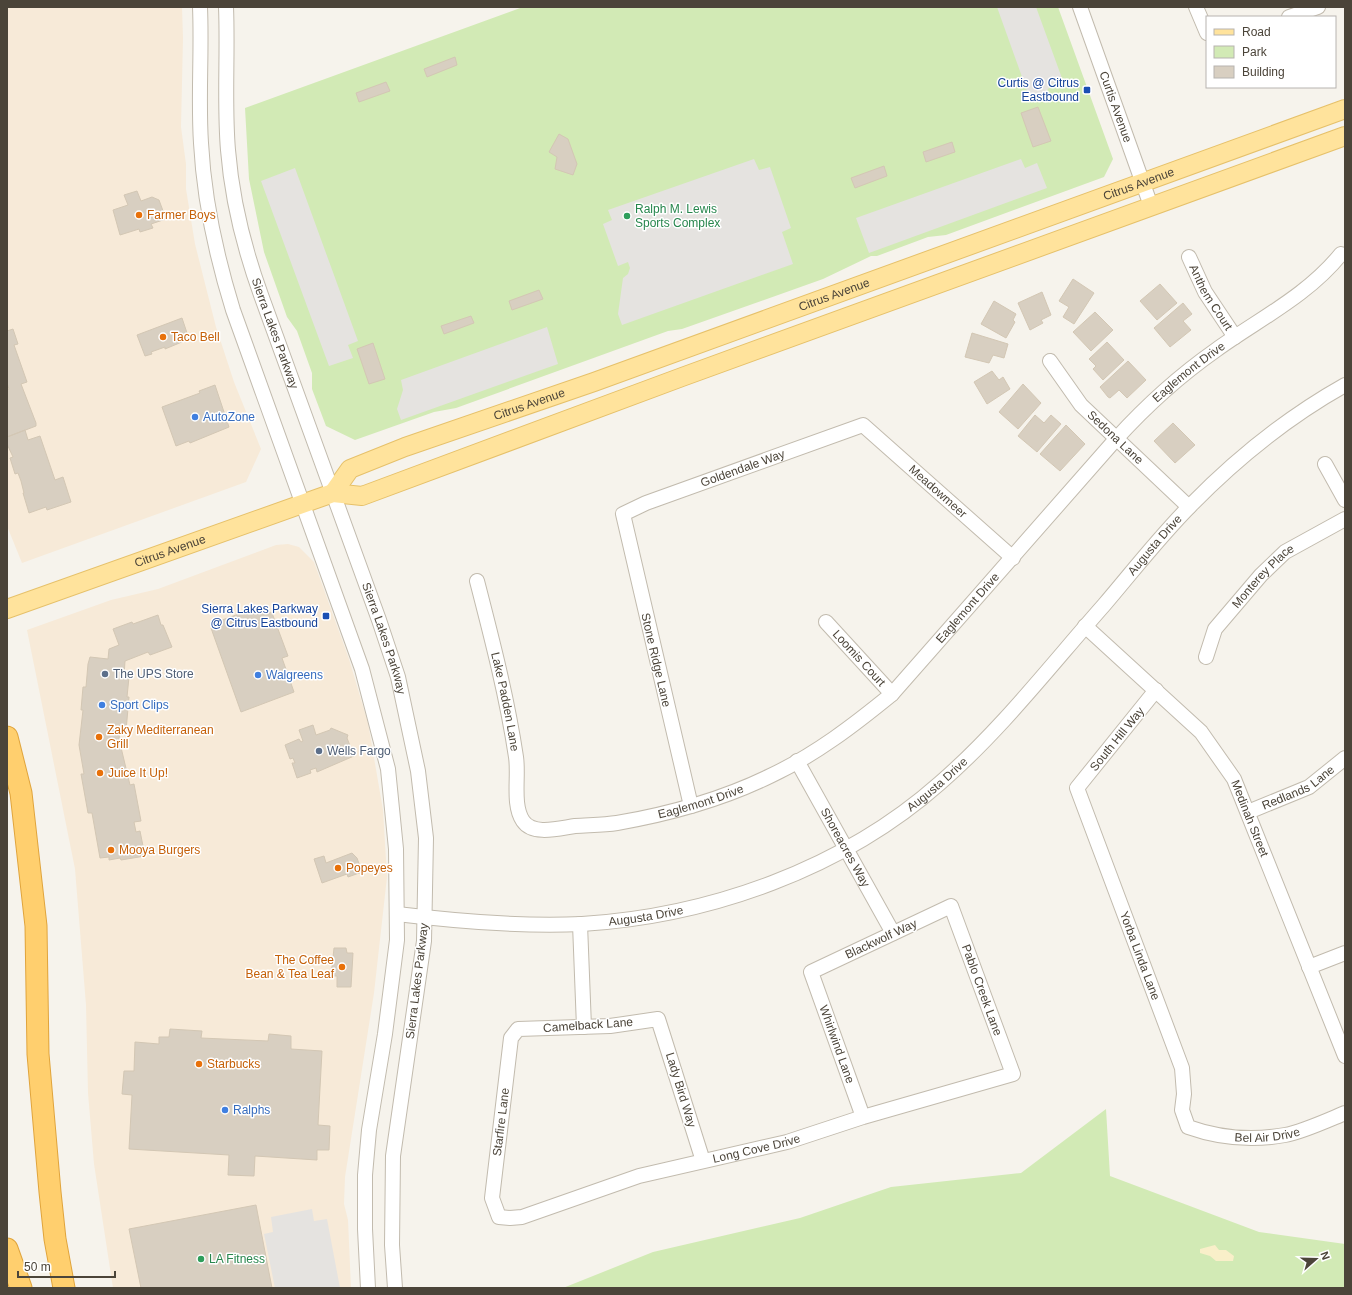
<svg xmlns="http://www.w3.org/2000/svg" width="1352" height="1295" viewBox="0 0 1352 1295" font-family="Helvetica,sans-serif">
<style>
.commercial{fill:#f7ead8}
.green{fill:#d2eab5}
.sand{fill:#f9efc9}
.parking{fill:#e5e3e0}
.building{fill:#d8cfc1;stroke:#d3c7b4}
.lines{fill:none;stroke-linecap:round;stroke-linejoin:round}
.minor-casing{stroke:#c2bbae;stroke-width:16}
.major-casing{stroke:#e6c16a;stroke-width:20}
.highway-casing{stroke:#e0a43c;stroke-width:23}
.minor{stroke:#fff;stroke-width:14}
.major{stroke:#ffe39c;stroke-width:18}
.highway{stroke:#ffcf6e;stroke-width:21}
.transit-dot{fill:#1a4fb4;stroke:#fff;stroke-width:1.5}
.food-dot{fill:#e8710a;stroke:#fff;stroke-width:1.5}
.leisure-dot{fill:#2e9e5b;stroke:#fff;stroke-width:1.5}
.shop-dot{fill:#3f7fe0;stroke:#fff;stroke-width:1.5}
.service-dot{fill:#5c6f8a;stroke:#fff;stroke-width:1.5}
.labels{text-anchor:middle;stroke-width:3;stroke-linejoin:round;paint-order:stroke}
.transit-label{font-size:12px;fill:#164399;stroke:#fff;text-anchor:end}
.street-label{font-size:12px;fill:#4b4439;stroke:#fff}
.leisure-label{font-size:12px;fill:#27864d;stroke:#fff;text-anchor:start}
.food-label{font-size:12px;fill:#c56008;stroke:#fff;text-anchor:start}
.shop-label{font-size:12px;fill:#366cbe;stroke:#fff;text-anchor:start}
.service-label{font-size:12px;fill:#4e5e75;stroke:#fff;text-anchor:start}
</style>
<rect width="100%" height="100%" fill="#f6f3ec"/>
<path class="commercial" d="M7 7H182L183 38 181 127 186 164V189L195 244 216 327 234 382 261 449 246 482 22 563 7 526Z
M288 544 299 547 314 562 349 659 368 723 383 810 387 877 374 993 345 1177 344 1204 348 1220 351 1288H113L94 1164 88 1093 86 1005 75 869 27 630 111 600 158 589 276 545Z"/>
<path class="green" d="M523 7H1058L1113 159 1104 177 946 235 928 237 877 256H871L823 279 682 329 668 331 456 408 434 412 355 440 326 426 312 389V373L297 331 287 317 264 252 249 179 245 108Z
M1106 1109 1110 1176 1259 1232 1345 1244V1288H563L653 1252 800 1218 891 1187 1021 1173Z"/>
<path class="sand" d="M1215 1245 1219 1250H1226L1234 1256 1233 1261H1216L1210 1256 1200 1253V1249Z"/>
<path class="parking" d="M997 7H1036L1063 81 1052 84 1041 98 1031 102Z
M754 159 759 170 770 167 791 228 782 232 793 264 622 325 618 314 623 278 628 274 630 268 628 262 618 266 603 224 612 220 608 210Z
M1021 159 1025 168 1037 163 1047 188 869 253 856 218Z
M295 168 358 341 348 345 353 358 329 366 261 181Z
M547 327 558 364 401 420 397 409 403 390 401 380Z
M312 1209 314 1221 327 1219 340 1288H275L264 1234 273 1232 271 1217Z"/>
<path class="building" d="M455 57 457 65 427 77 424 69Z
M386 82 390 91 359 102 356 93Z
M1038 107 1051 141 1033 147 1021 113Z
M559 134 568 139 577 164 573 175 555 169 557 157 549 152Z
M952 142 955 152 926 162 923 152Z
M884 166 887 176 855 188 851 178Z
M137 191 141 201 152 197 159 200 166 219 151 224 153 228 140 232 139 229 120 235 113 210 128 205 124 195Z
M1073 279 1094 293 1074 324 1063 317 1069 307 1059 301Z
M1160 284 1177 303 1157 320 1140 301Z
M539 290 543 299 512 310 509 301Z
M1042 292 1051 315 1041 320 1043 323 1030 330 1018 303Z
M994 301 1016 314 1013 320 1015 322 1006 338 981 324Z
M1183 303 1192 314 1183 321 1191 330 1170 347 1154 328Z
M1095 312 1113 330 1091 351 1073 332Z
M471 316 474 323 444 334 441 326Z
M182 318 189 339 165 349V347L151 352 152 354 145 356 137 335Z
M13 329 18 344 14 345 27 382 21 384 36 423V426L7 437V390L9 389 7 383V331Z
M972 333 1008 344 1004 358 993 355 989 363 965 357Z
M1107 342 1124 360 1103 380 1093 369 1096 366 1089 359Z
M373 343 385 379 369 384 357 349Z
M1128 361 1146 380 1127 398 1119 390 1110 398 1108 397 1100 387Z
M992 371 999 380 1003 377 1010 389 987 404 974 382Z
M1023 384 1041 403 1018 429 999 412Z
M215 385 229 427 190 443 189 441 176 446 162 407 200 393 199 391Z
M1035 415 1044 423 1051 415 1061 424 1037 452 1018 436Z
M1173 423 1195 445 1175 463 1154 441Z
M1066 425 1085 444 1060 471 1040 454Z
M25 430 28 440 40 436 55 480 63 477 71 502 47 510 46 507 29 513 23 493H24L21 481 18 473 15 474 10 458 13 457 7 444V437Z
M258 607 272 613 288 656 282 658 294 692 241 712 211 628 215 627 214 623Z
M158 615 161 625H163L172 647 150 655 148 652 125 661 124 676 129 677 127 697H129L126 731 120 730 119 739 130 785 134 784 141 821 134 822 136 832 140 831 145 856 121 860 120 858 109 860V857L100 858 92 813H88L81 774H84L79 745 83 710H81L83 687H86L88 664 90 657 108 659 109 649 119 645 113 629 132 622 133 624Z
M313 725 316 735 330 730 331 728 348 735 347 738 354 756 317 772 316 768 310 770 311 773 297 778 292 763H295L293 758 290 759 285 745 299 739 301 742 303 741 299 730Z
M352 853 357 858 362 872 348 877 347 874 322 883 314 859 324 856 326 863Z
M334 948H346L347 953H353L351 987H337V976H331Z
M170 1029 202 1031 201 1038 268 1041 269 1034 291 1036V1049L322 1051 318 1125 330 1126 329 1150H317V1160L255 1156 254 1176 228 1175 229 1155 129 1149 132 1095 122 1094 124 1071H134L135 1042 159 1044V1037H169Z
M256 1205 272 1288H141L129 1229Z"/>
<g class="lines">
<defs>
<g id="minor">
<path d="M200 7C202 52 198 98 201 143 204 200 216 255 233 310L362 669 388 769 396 849 397 940 385 1034 369 1130 365 1175V1229L368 1288"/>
<path id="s1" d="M226 7C228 55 224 102 228 150 232 200 244 248 261 295L379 620 398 677 418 771 426 838 424 941 393 1156 392 1245 395 1288"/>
<path id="s2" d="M1080 7 1151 206"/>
<path d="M1196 7 1207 33"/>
<path d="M1289 17 1318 7"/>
<path id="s3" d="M1189 257 1205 292 1235 337"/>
<path id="s4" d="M1050 361 1081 405 1189 507"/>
<path d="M1325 464 1345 500"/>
<path id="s5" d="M477 581C492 639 507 697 516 757 519 776 512 805 523 821 533 836 560 828 575 826 589 825 604 825 617 823 669 814 723 799 770 776 815 755 854 725 892 694L1116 439C1146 406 1179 376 1216 350 1259 319 1307 296 1341 254"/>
<path id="s6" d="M826 622 892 694"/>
<path id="s7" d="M1085 626 1201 732 1234 779 1345 1056"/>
<path id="s8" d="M1206 657 1215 629 1261 575 1285 552 1345 519"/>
<path id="s9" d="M1156 690 1077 788 1182 1068 1184 1094 1182 1110 1188 1127C1219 1138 1252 1141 1285 1135 1302 1132 1328 1120 1345 1113"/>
<path id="s10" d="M797 761 893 933"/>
<path id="s11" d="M691 806 623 514 646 503 863 425 1013 558"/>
<path id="s12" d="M1248 812 1309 787 1345 758"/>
<path id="s13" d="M397 914C455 921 524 927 582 924 710 916 843 869 940 783 1001 730 1051 665 1104 605 1133 571 1160 536 1191 505 1237 458 1288 417 1345 385"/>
<path d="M580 924 584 1027"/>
<path d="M1309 967 1345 953"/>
<path id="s14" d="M703 1161 658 1019 610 1026 518 1029 511 1038 492 1198 499 1217 510 1218 522 1217 639 1176 787 1142 863 1117 1013 1074 951 906 811 972 863 1117"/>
</g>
<g id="major">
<path id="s15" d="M333 493 350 469 405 447 594 382 1345 109"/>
<path id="s16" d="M7 609 333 493 362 496 682 377 1345 136"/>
</g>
<path id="highway" d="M7 737 21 793 36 926 38 1054 50 1192 55 1239 64 1288
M7 1249 21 1288"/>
</defs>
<use href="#minor" class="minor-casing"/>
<use href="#major" class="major-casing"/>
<use href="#highway" class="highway-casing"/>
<use href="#minor" class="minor"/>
<use href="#major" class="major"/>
<use href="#highway" class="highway"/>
</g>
<g class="transit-dot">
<rect x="1083" y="86" width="8" height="8" rx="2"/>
<rect x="322" y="612" width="8" height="8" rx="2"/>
</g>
<g class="food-dot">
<circle cx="139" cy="215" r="4"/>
<circle cx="163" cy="337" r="4"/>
<circle cx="99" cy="737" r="4"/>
<circle cx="100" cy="773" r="4"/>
<circle cx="111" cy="850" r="4"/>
<circle cx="338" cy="868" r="4"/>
<circle cx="342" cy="967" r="4"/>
<circle cx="199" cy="1064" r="4"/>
</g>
<g class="leisure-dot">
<circle cx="627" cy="216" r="4"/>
<circle cx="201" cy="1259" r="4"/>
</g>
<g class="shop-dot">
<circle cx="195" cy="417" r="4"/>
<circle cx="258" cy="675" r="4"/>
<circle cx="102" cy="705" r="4"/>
<circle cx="225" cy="1110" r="4"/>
</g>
<g class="service-dot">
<circle cx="105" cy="674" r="4"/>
<circle cx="319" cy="751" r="4"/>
</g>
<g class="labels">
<g class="transit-label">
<text x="1079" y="87">Curtis @ Citrus<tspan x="1079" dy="14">Eastbound</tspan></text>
<text x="318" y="613">Sierra Lakes Parkway<tspan x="318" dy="14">@ Citrus Eastbound</tspan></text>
</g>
<g class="street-label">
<text dy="4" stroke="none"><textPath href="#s2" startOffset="106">Curtis Avenue</textPath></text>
<text dy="4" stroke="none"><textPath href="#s15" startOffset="868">Citrus Avenue</textPath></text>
<text dy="4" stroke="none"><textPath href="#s15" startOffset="544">Citrus Avenue</textPath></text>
<text dy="4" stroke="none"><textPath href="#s3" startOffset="46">Anthem Court</textPath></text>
<text dy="4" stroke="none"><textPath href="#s1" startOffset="333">Sierra Lakes Parkway</textPath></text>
<text dy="4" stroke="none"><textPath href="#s5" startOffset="1089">Eaglemont Drive</textPath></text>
<text dy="4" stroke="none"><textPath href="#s15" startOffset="220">Citrus Avenue</textPath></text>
<text dy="4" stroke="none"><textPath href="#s4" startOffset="101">Sedona Lane</textPath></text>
<text dy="4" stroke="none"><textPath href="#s11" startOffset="428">Goldendale Way</textPath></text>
<text dy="4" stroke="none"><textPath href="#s11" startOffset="656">Meadowmeer</textPath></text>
<text dy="4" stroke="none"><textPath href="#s13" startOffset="898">Augusta Drive</textPath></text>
<text dy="4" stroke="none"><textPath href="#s16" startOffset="173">Citrus Avenue</textPath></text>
<text dy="4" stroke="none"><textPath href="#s8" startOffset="101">Monterey Place</textPath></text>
<text dy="4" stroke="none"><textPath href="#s5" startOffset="765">Eaglemont Drive</textPath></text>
<text dy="4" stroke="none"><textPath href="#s1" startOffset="657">Sierra Lakes Parkway</textPath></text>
<text dy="4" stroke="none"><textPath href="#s6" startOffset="49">Loomis Court</textPath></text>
<text transform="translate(656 660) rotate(77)" y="4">Stone Ridge Lane</text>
<text dy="4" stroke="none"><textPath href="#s5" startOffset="124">Lake Padden Lane</textPath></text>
<text transform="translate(1117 739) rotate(-51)" y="4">South Hill Way</text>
<text dy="4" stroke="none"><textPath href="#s13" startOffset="574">Augusta Drive</textPath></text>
<text dy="4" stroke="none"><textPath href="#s12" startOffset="56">Redlands Lane</textPath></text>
<text dy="4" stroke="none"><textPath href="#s5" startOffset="429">Eaglemont Drive</textPath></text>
<text dy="4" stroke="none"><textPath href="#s7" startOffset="257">Medinah Street</textPath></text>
<text dy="4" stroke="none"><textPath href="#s10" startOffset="99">Shoreacres Way</textPath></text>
<text dy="4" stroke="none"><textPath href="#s13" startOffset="250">Augusta Drive</textPath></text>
<text transform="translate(881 939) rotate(-25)" y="4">Blackwolf Way</text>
<text dy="4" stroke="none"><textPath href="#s9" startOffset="305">Yorba Linda Lane</textPath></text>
<text transform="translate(417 981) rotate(-83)" y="4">Sierra Lakes Parkway</text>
<text transform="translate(982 990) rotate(70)" y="4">Pablo Creek Lane</text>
<text transform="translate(588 1025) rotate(-4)" y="4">Camelback Lane</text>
<text dy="4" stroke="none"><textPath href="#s14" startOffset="1428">Whirlwind Lane</textPath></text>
<text transform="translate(681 1090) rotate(73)" y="4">Lady Bird Way</text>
<text transform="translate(501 1122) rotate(-83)" y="4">Starfire Lane</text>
<text dy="4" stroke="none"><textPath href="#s9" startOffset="566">Bel Air Drive</textPath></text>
<text dy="4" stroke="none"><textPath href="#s14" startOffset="750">Long Cove Drive</textPath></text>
</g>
<g class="leisure-label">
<text x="635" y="213">Ralph M. Lewis<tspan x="635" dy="14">Sports Complex</tspan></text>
<text x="209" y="1263">LA Fitness</text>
</g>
<g class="food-label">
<text x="147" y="219">Farmer Boys</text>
<text x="171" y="341">Taco Bell</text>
<text x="107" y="734">Zaky Mediterranean<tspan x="107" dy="14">Grill</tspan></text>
<text x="108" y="777">Juice It Up!</text>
<text x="119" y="854">Mooya Burgers</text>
<text x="346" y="872">Popeyes</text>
<text x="334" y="964" text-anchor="end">The Coffee<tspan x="334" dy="14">Bean &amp; Tea Leaf</tspan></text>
<text x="207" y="1068">Starbucks</text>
</g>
<g class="shop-label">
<text x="203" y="421">AutoZone</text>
<text x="266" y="679">Walgreens</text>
<text x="110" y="709">Sport Clips</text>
<text x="233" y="1114">Ralphs</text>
</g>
<g class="service-label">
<text x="113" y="678">The UPS Store</text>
<text x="327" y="755">Wells Fargo</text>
</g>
</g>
<rect width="1352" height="1295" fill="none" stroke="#4b4439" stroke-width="16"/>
<rect x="1206" y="16" width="130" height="72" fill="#ffffff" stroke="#b7b4b0"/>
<rect x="1214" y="29" width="20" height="6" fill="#ffe39c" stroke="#b7b4b0"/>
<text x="1242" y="36" font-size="12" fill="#4b4439">Road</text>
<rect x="1214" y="46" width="20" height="12" fill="#d2eab5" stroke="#b7b4b0"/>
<text x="1242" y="56" font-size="12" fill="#4b4439">Park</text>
<rect x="1214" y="66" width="20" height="12" fill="#d8cfc1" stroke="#b7b4b0"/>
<text x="1242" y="76" font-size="12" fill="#4b4439">Building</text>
<g transform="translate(1316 1259) rotate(70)" stroke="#ffffff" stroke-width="3" paint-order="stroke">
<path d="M0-3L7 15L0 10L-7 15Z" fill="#4b4439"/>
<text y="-6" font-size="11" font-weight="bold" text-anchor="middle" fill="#4b4439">N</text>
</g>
<path d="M18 1271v6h97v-6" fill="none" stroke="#4b4439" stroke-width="2"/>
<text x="24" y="1271" font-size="12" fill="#4b4439" stroke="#ffffff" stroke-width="3" paint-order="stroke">50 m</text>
</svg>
